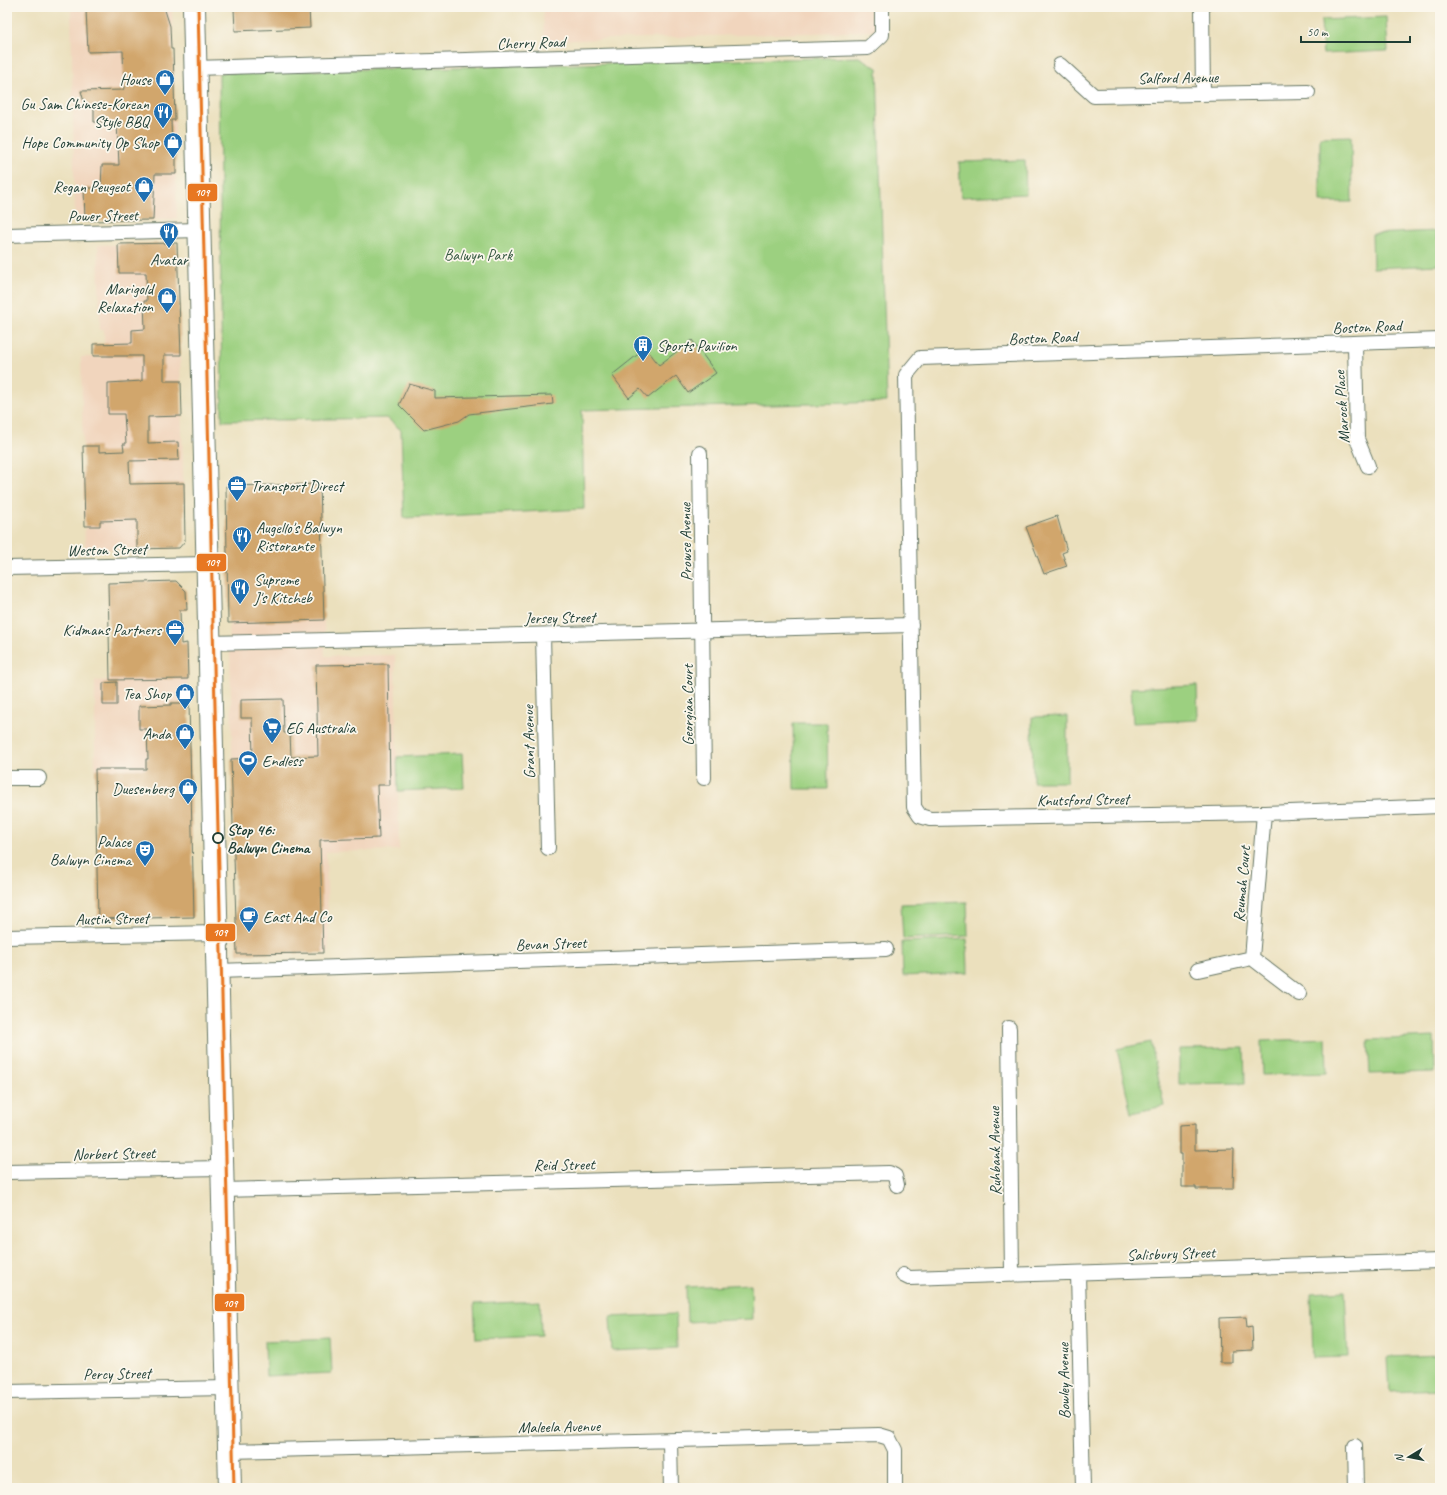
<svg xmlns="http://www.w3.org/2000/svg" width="1447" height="1495" viewBox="0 0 1447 1495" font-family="Caveat,sans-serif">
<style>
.built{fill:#f1d5bd}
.green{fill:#9cd080;stroke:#5e865a}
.building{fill:#d1a66c}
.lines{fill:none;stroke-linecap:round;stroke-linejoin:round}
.street-casing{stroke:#667664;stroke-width:16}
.primary-casing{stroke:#667664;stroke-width:24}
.street{stroke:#fff;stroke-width:14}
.primary{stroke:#fff;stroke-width:22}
.tram-1-casing{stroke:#fbf7ec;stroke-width:6}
.tram-1{stroke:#e87722;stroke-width:3}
.stop-dot{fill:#fbf7ec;stroke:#1f3d34;stroke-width:2}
.labels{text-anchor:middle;stroke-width:3.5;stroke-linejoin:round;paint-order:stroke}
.street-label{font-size:16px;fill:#1f3d34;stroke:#fbf7ec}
.poi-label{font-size:16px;fill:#1f3d34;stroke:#fbf7ec;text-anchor:end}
.park-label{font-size:16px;fill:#385a43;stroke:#fbf7ec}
.stop-label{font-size:16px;font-weight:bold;fill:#1f3d34;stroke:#fbf7ec;text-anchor:start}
.line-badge{stroke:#fbf7ec;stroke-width:1.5}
.badge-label{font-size:11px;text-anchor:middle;font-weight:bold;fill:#fff}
</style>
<rect width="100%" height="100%" fill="#fbf7ec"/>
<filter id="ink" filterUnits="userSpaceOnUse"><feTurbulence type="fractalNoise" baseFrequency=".025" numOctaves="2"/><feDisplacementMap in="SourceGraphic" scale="8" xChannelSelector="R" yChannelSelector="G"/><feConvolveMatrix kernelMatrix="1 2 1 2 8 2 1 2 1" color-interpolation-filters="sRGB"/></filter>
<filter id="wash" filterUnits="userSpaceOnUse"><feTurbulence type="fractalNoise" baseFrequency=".012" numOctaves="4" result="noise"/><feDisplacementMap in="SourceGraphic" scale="16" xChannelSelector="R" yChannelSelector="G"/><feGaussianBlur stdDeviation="0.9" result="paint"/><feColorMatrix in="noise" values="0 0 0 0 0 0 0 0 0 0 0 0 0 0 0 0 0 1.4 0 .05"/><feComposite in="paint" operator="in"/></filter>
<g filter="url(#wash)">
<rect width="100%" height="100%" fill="#ebe0bd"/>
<path class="built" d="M71 7H172L177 219 75 221Z
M543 7H874L875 31 544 41Z
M177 243 185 541 179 548 85 550 81 357H104V330H100L98 245Z
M320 484 325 656 395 655 399 850 326 852 329 953 237 954 226 486Z
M176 581 186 591 187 610 180 611 181 643H187L191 817 95 769V681L110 680 108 583Z"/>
<path class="green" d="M1386 17 1388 51 1323 54 1321 20Z
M859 57 877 68 887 402 582 410 584 509 404 518 401 430 387 418 222 421 219 73Z
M1351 136 1352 202H1320V137Z
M1025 160 1026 194 961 197 959 162Z
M1437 231 1439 265 1373 268 1372 234Z
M1197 685 1198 720 1133 723 1131 688Z
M1067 716V782H1033L1032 717Z
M793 723H827L828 789H794Z
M462 754 464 788 398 791 397 757Z
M967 902 968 936 903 939 901 904Z
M967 939 968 973 903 976 902 942Z
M1434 1037 1435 1072 1370 1074 1368 1040Z
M1326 1038 1327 1073 1262 1075 1261 1041Z
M1151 1042 1164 1106 1131 1113 1117 1049Z
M1244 1048 1245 1083 1179 1084V1049Z
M751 1284 752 1319 687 1322 686 1287Z
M1345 1291 1348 1357 1313 1358 1311 1293Z
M540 1301 541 1336 476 1339 474 1304Z
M676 1314 677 1348 612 1351 610 1317Z
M330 1338 332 1373 266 1376 265 1341Z
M1440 1355V1390L1390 1392 1388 1357Z"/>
<g id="blocks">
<path class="building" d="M123 7H164L170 26 171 49H173L175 120H171L172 153H176V174H155L153 220 85 221 84 188H101L102 165H119L117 122H94V106H85L81 91 123 90 124 88 123 51 88 52 86 10 123 9Z
M309 7 310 28 235 31 234 9Z
M177 243 181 355H164V381H181L182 416 148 417V443L178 442 179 460 129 461 130 484 184 483 185 541 179 548 137 549V520L100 521V526H85L83 446H99V452L124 451 123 444H126L124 414H108V383L142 381V356H93V344L132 343V330L145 329 144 301H147L146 273H119L118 244Z
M692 340 716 373 688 393 676 376 648 398 640 389 629 398 612 375 646 348 659 365Z
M409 384 435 391V398L552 395 553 404 469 414 459 421 424 430 399 405Z
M320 484 324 620 228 623 226 486Z
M1057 516 1067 551 1062 553 1067 566 1044 574 1026 527Z
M176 581 186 591 187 610H180L181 644 187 643 188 679 110 680 108 583Z
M388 664 390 785H377L379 838 320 840 323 953 237 954 231 759 253 758 252 718H241V700L283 699 284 733H290L291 757 318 756 316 665Z
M117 682V705H103V683Z
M171 703H189L194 917 98 919 95 769H146V759H148L147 729H139V706L171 705Z
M1195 1125V1150L1234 1149 1233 1189H1196V1187H1182V1154H1179V1126Z
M1246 1317 1247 1327 1252 1326 1253 1350 1232 1351V1362H1220L1219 1318Z"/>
</g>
</g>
<g filter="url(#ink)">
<use href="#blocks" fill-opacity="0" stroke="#667664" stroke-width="1"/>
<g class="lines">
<defs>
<path id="street" d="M1202 7 1203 93
M1060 65 1094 96 1308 92
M195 68 868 48 882 35V7
M7 235 199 230
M1440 340 920 358 906 375 914 807 920 816 930 819 1264 813 1440 806
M1355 344 1357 439 1368 466
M700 453 704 778
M7 568 208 564
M543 635 548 848
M210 643 911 625
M7 778H39
M7 937 217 933
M1252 958 1299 994
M1198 970 1252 958 1264 813
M218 971 886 949
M1009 1028 1012 1275
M7 1172 222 1168
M223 1190 889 1173 895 1176 897 1185
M1078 1273 1083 1488
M903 1275 909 1278 1440 1261
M7 1392 228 1388
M670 1441 671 1488
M1355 1446 1356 1488
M229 1451 879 1435 889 1438 895 1450V1488"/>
<path id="primary" d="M194 7 230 1488"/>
</defs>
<use href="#street" class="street-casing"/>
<use href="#primary" class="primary-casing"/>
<use href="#street" class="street"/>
<use href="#primary" class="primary"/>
<defs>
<path id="tram-1" d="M198 7 234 1488"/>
</defs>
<use href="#tram-1" class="tram-1-casing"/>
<use href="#tram-1" class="tram-1"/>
</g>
</g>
<defs>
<symbol id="shop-pin" viewBox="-11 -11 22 30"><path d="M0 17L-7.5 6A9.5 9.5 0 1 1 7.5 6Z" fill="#1f6fb2" stroke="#fbf7ec"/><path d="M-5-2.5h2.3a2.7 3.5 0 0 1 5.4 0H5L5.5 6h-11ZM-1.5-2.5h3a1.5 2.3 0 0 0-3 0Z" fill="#fff"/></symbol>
<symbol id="restaurant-pin" viewBox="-11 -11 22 30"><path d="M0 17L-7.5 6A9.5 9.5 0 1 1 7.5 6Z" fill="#1f6fb2" stroke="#fbf7ec"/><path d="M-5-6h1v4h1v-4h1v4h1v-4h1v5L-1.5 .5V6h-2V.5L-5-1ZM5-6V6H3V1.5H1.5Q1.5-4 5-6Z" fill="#fff"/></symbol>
<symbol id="building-pin" viewBox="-11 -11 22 30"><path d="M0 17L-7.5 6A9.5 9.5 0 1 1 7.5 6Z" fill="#1f6fb2" stroke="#fbf7ec"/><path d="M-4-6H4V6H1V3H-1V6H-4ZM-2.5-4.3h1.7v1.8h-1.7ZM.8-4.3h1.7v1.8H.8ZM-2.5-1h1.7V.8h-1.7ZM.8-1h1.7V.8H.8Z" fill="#fff"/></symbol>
<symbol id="office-pin" viewBox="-11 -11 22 30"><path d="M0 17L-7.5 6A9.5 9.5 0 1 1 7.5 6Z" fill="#1f6fb2" stroke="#fbf7ec"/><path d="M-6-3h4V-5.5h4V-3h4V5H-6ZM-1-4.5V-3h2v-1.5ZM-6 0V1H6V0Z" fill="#fff"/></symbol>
<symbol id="supermarket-pin" viewBox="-11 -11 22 30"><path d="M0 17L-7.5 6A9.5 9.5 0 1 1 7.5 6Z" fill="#1f6fb2" stroke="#fbf7ec"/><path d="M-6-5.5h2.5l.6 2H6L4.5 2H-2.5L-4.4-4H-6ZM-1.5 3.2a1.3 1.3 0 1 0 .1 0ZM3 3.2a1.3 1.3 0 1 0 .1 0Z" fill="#fff"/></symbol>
<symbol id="stadium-pin" viewBox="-11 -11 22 30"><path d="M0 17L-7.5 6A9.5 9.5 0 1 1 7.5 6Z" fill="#1f6fb2" stroke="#fbf7ec"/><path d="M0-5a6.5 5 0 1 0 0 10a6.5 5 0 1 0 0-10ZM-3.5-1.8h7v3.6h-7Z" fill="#fff"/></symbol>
<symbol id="theatre-pin" viewBox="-11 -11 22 30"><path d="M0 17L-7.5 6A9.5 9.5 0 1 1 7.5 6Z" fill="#1f6fb2" stroke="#fbf7ec"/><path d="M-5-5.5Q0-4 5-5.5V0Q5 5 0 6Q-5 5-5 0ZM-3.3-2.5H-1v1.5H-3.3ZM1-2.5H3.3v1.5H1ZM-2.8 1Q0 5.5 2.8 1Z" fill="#fff"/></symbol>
<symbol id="cafe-pin" viewBox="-11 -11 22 30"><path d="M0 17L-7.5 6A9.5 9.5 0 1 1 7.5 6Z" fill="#1f6fb2" stroke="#fbf7ec"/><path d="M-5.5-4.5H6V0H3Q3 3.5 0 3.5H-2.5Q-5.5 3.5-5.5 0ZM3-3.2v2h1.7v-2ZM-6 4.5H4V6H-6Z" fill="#fff"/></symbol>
</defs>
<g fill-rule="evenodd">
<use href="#shop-pin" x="154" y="68" width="22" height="30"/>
<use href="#restaurant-pin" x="152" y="101" width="22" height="30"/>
<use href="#shop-pin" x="162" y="131" width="22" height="30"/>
<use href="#shop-pin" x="133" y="175" width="22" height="30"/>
<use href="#restaurant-pin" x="158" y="221" width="22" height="30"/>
<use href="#shop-pin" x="156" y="286" width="22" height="30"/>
<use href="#building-pin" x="632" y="334" width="22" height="30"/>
<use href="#office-pin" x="226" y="474" width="22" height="30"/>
<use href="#restaurant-pin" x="231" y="525" width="22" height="30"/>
<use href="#restaurant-pin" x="229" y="577" width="22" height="30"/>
<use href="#office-pin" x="164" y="618" width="22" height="30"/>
<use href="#shop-pin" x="174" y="682" width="22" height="30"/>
<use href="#supermarket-pin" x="261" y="716" width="22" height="30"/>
<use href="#shop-pin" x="174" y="722" width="22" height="30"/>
<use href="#stadium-pin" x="237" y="749" width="22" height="30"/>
<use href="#shop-pin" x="177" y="777" width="22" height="30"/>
<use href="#theatre-pin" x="134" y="839" width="22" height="30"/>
<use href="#cafe-pin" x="238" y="905" width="22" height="30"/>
</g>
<circle class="stop-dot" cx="218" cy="838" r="5"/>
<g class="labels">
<g class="street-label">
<text transform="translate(531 42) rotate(-2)" y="6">Cherry Road</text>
<text transform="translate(1178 77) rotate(-1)" y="6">Salford Avenue</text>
<text transform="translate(103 215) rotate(-1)" y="6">Power Street</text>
<text transform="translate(1367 326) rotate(-2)" y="6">Boston Road</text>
<text transform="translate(1043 337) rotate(-2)" y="6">Boston Road</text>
<text transform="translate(1341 407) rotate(-94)" y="6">Marock Place</text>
<text transform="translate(685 542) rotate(-91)" y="6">Prowse Avenue</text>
<text transform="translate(107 549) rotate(-1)" y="6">Weston Street</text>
<text transform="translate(560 617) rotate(-1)" y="6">Jersey Street</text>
<text transform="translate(687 705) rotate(-90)" y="6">Georgian Court</text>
<text transform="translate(528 742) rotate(-91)" y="6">Grant Avenue</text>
<text transform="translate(1083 799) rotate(-1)" y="6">Knutsford Street</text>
<text transform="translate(1241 884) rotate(-85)" y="6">Reumah Court</text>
<text transform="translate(112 918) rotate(-1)" y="6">Austin Street</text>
<text transform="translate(551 943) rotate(-2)" y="6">Bevan Street</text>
<text transform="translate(994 1151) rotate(-91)" y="6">Ruhbank Avenue</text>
<text transform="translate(114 1153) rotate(-1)" y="6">Norbert Street</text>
<text transform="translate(564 1164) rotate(-1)" y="6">Reid Street</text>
<text transform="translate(1171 1253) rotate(-2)" y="6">Salisbury Street</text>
<text transform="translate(117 1373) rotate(-1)" y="6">Percy Street</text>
<text transform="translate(1063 1381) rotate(-91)" y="6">Bowley Avenue</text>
<text transform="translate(559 1426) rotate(-1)" y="6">Maleela Avenue</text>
</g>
<g class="poi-label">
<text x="151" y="85">House</text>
<text x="149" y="109">Gu Sam Chinese-Korean<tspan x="149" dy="18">Style BBQ</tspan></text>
<text x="159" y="148">Hope Community Op Shop</text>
<text x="130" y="192">Regan Peugeot</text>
<text x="169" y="265" text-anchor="middle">Avatar</text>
<text x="153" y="294">Marigold<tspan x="153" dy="18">Relaxation</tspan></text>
<text x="657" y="351" text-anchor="start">Sports Pavilion</text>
<text x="251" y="491" text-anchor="start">Transport Direct</text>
<text x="256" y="533" text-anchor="start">Augello's Balwyn<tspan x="256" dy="18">Ristorante</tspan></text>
<text x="254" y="585" text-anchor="start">Supreme<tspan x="254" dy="18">J's Kitcheb</tspan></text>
<text x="161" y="635">Kidmans Partners</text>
<text x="171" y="699">Tea Shop</text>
<text x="286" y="733" text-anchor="start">EG Australia</text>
<text x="171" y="739">Anda</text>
<text x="262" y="766" text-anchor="start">Endless</text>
<text x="174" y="794">Duesenberg</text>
<text x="131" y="847">Palace<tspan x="131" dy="18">Balwyn Cinema</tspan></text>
<text x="263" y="922" text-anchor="start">East And Co</text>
</g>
<g class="park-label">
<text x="478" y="260">Balwyn Park</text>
</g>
<g class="stop-label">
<text x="227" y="835">Stop 46:<tspan x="227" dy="18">Balwyn Cinema</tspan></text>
</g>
</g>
<g class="line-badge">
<rect x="187" y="183" width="31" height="19" rx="4" fill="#e87722"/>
<rect x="196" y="553" width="31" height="19" rx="4" fill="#e87722"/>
<rect x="205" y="923" width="31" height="19" rx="4" fill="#e87722"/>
<rect x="214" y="1293" width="31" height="19" rx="4" fill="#e87722"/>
</g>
<g class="badge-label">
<text x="202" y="196">109</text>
<text x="212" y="566">109</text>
<text x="220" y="936">109</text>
<text x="230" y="1307">109</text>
</g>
<rect width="1447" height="1495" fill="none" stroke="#fbf7ec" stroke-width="24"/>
<g transform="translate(1409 1457) rotate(260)" stroke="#fbf7ec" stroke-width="3" paint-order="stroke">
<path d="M0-3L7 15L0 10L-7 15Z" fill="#1f3d34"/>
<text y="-6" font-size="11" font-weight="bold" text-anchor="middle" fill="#1f3d34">N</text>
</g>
<path d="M1301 36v6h109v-6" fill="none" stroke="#1f3d34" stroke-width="2"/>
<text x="1307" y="36" font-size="12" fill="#1f3d34" stroke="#fbf7ec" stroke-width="3" paint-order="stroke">50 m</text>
</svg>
